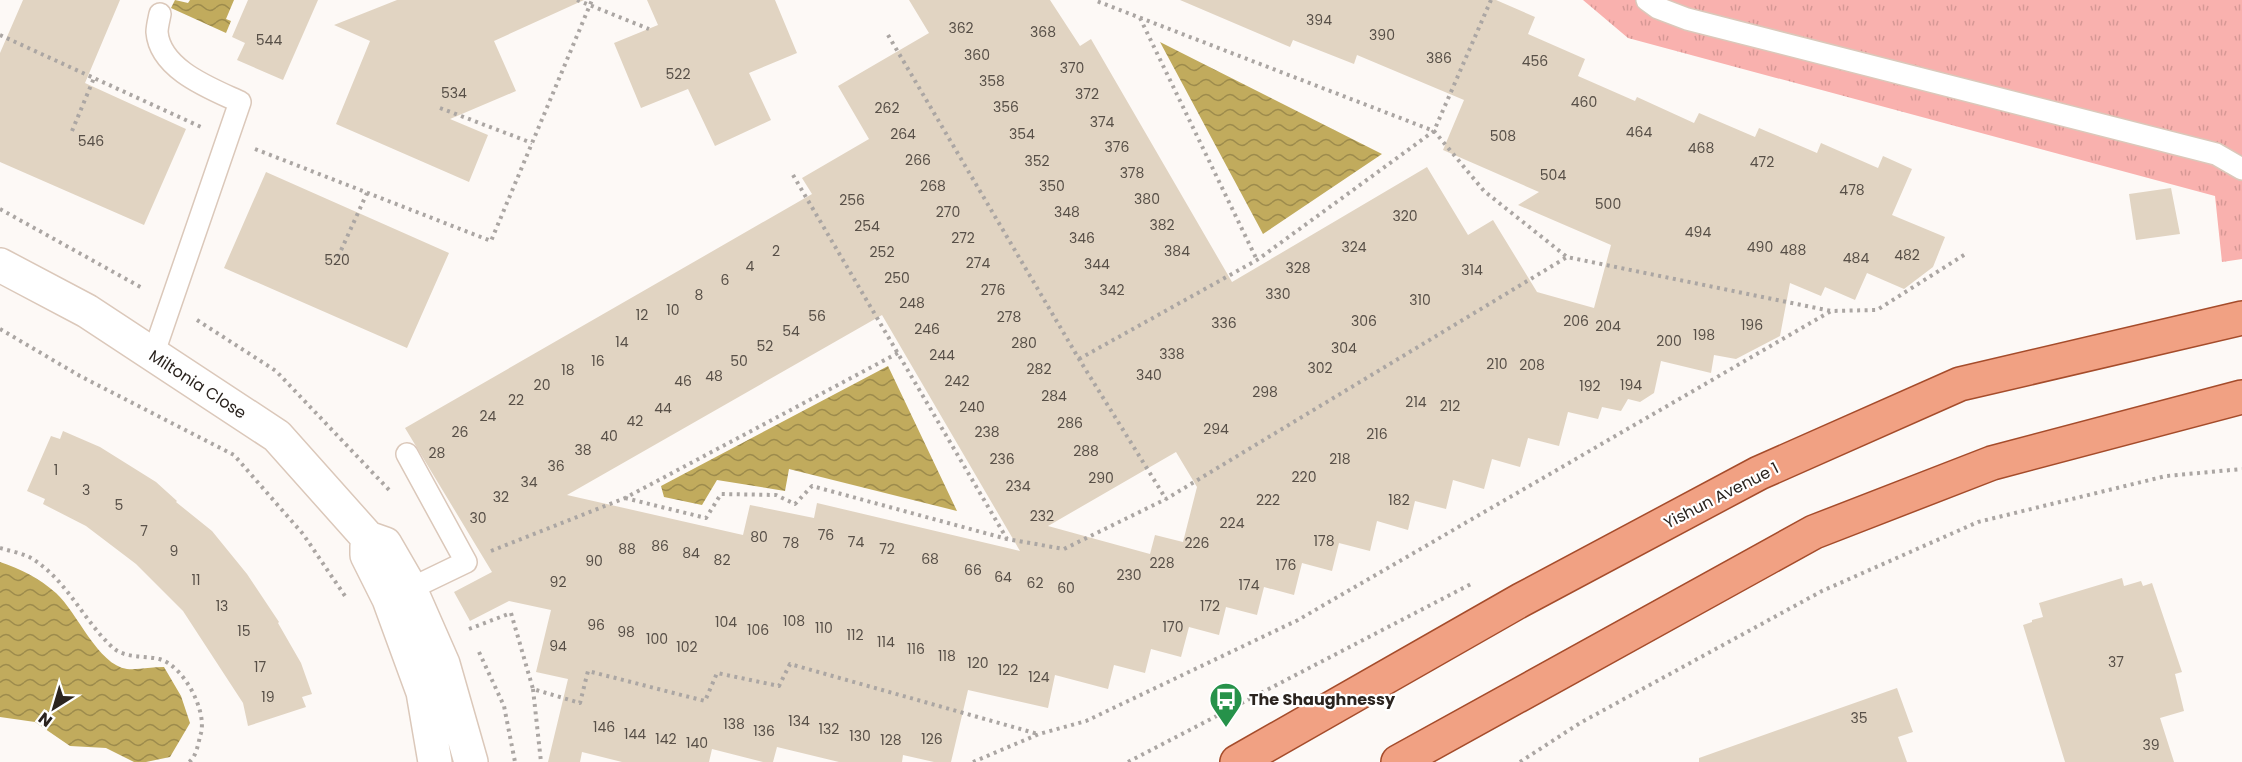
<svg xmlns="http://www.w3.org/2000/svg" width="2242" height="762" viewBox="0 0 2242 762" font-family="Poppins,sans-serif">
<style>
.grass{fill:url(#grass-tufts)}
.water{fill:url(#water-waves)}
.building{fill:#e1d4c2;fill-rule:evenodd}
.lines{fill:none;stroke-linecap:round;stroke-linejoin:round}
.service-casing{stroke:#dbc8ba;stroke-width:24}
.minor-casing{stroke:#dbc8ba;stroke-width:36}
.primary-casing{stroke:#a54c2b;stroke-width:36}
.path{stroke:#aba6a3;stroke-width:4;stroke-dasharray:3 4.5;stroke-linecap:butt}
.service{stroke:#fff;stroke-width:21}
.minor{stroke:#fff;stroke-width:33}
.primary{stroke:#f1a183;stroke-width:33}
.labels{text-anchor:middle;stroke-width:4.5;stroke-linejoin:round;paint-order:stroke}
.number-label{font-size:14px;fill:#585048}
.street-label{font-size:16px;fill:#2b241f;stroke:#fff}
.poi-label{font-size:16px;font-weight:bold;fill:#2b241f;stroke:#fff;text-anchor:start}
</style>
<defs>
<pattern id="grass-tufts" width="24" height="20" patternUnits="userSpaceOnUse" patternTransform="scale(1.5)"><rect width="24" height="20" fill="#f9b1ae"/><path d="M3 7l-1-3M5 7V3M7 7l1-3M15 17l-1-3M17 17v-4M19 17l1-3" fill="none" stroke="#d69895"/></pattern>
<pattern id="water-waves" width="16" height="10" patternUnits="userSpaceOnUse" patternTransform="scale(1.5)"><rect width="16" height="10" fill="#c1ab5d"/><path d="M0 5q4-4 8 0t8 0" fill="none" stroke="#9d8b4c"/></pattern>
</defs>
<rect width="100%" height="100%" fill="#fdf9f6"/>
<path class="grass" d="M1583 0H2242V259L2222 262 2215 196 1628 38Z"/>
<path class="water" d="M175 0 188 3 190 0H234L226 19 231 21 226 33 171 8Z
M1160 42 1382 154 1263 234Z
M888 366 957 511 789 469 785 491 717 480 702 505 664 497 661 486Z
M0 562C21 569 39 578 56 593 77 612 98 665 127 669 138 670 152 667 164 667L181 696 190 723 170 757 146 762H134L106 748 70 746 35 722 0 717Z"/>
<path class="building" d="M23 0H120L85 83 186 129 144 225 0 162V53Z
M248 0H318L283 80 237 60 245 43 232 37Z
M397 0H584L494 41 516 91 450 119 488 135 469 182 336 124 370 41 334 25Z
M647 0H775L797 53 749 73 771 120 715 146 688 89 641 108 614 43 658 25Z
M909 0H1050L1080 46 1091 39 1232 282 1427 167 1468 235 1493 220 1537 292 1594 308 1611 245 1518 205 1539 192 1443 150 1464 100 1357 55 1354 64 1293 40 1290 47 1180 0H1496L1535 17 1528 34 1585 59 1578 76 1635 101 1637 97 1694 123 1699 113 1755 137 1759 128 1817 153 1821 143 1878 168 1883 156 1912 169 1892 215 1945 237 1933 267 1904 289 1867 273 1855 300 1825 287 1821 296 1790 283 1780 336 1736 359 1714 355 1711 373 1661 361 1654 393 1640 402 1628 399 1621 411 1602 407 1598 419 1568 412 1559 446 1528 438 1520 467 1492 459 1484 489 1453 480 1446 509 1415 501 1408 530 1377 521 1370 551 1339 543 1332 571 1302 563 1294 595 1264 587 1257 615 1226 607 1219 635 1189 627 1181 657 1151 649 1145 673 1114 665 1108 689 1055 675 1048 708 968 690 951 762H934L903 755 902 762H839L777 747 773 762H763L712 749 709 762H622L582 752 580 762H548L568 679 536 672 551 610 509 601 470 621 454 592 492 572 405 428 812 194 802 178 869 139 838 86 929 33ZM882 315 1020 551 817 503 814 518 750 505 743 535 567 495ZM1176 452 1197 487 1183 542 1155 535 1150 554 1048 526Z
M266 172 449 253 407 348 224 268Z
M2171 188 2180 234 2136 240 2129 194Z
M63 431 100 447 156 482 177 501 176 502 212 531 247 574 279 622 278 623 301 663 312 694 302 697 306 707 248 726 243 703 183 611 136 564 86 526 43 504 45 499 27 491 51 436 60 439Z
M2122 578 2124 586 2141 581 2143 586 2152 583 2182 672 2175 674 2184 711 2160 718 2174 762H2065L2023 625 2032 622V620L2043 617 2039 603Z
M1897 688 1913 732 1898 737 1907 762H1699V758Z"/>
<g class="lines">
<defs>
<path id="service" d="M1647 0 1658 8 1687 19 2216 154 2242 169
M153 355 240 102C212 89 160 70 157 32 157 27 159 19 160 14
M407 454 466 562 410 589"/>
<path id="minor" d="M0 265 87 311 277 436 368 538 385 544 407 582 443 664 471 762
M367 546V555L389 599 423 692 435 762"/>
<path id="primary" d="M1237 762 1521 600 1759 473 1960 384 2242 318
M1398 762 1814 532 1992 463 2242 397"/>
</defs>
<use href="#service" class="service-casing"/>
<use href="#minor" class="minor-casing"/>
<use href="#primary" class="primary-casing"/>
<path class="path" d="M577 0 649 29
M1491 0 1434 131 1484 191 1567 257 1831 311
M1140 18 1257 260
M0 35 201 127
M888 35 1079 359 1166 499
M440 108 532 143
M72 131 94 78
M255 149 491 241 592 0
M793 175 1007 539
M0 209 144 289
M338 257 367 193
M197 320 276 371 392 493
M0 329 80 376 234 455 303 534 345 596
M1079 359 1257 260 1434 131 1094 0
M625 498 706 518 721 494 776 495 795 504 812 486 1007 539 1064 549 1166 499 1567 257
M0 548C10 551 22 553 31 558 66 579 82 618 111 646 124 659 142 655 159 659 183 665 207 710 201 733 198 743 197 756 189 762
M491 551 625 498 898 353
M469 629 511 613 533 689 580 703 588 671 705 701 717 673 779 686 790 664 1038 734
M479 652 504 706 515 762
M533 689 541 762
M973 762 1039 734 1086 721 1298 620 1831 311 1877 310 1967 253
M1128 762 1471 584
M1520 762 1580 723 1822 591 1978 522 2166 476 2242 469"/>
<use href="#service" class="service"/>
<use href="#minor" class="minor"/>
<use href="#primary" class="primary"/>
</g>
<defs>
<symbol id="bus-pin" viewBox="-11 -11 22 30"><path d="M0 17L-7.5 6A9.5 9.5 0 1 1 7.5 6Z" fill="#26924a" stroke="#fff"/><path d="M-5-6H5V4H4V6H2V4H-2V6H-4V4H-5ZM-3.5-4V0h7V-4ZM-3.5 1.2v1.5H-2V1.2ZM2 1.2v1.5H3.5V1.2Z" fill="#fff"/></symbol>
</defs>
<g fill-rule="evenodd">
<use href="#bus-pin" x="1207" y="680" width="38" height="52"/>
</g>
<g class="labels">
<g class="number-label">
<text x="1319" y="25">394</text>
<text x="961" y="33">362</text>
<text x="1043" y="37">368</text>
<text x="1382" y="40">390</text>
<text x="269" y="45">544</text>
<text x="977" y="60">360</text>
<text x="1439" y="63">386</text>
<text x="1535" y="66">456</text>
<text x="1072" y="73">370</text>
<text x="678" y="79">522</text>
<text x="992" y="86">358</text>
<text x="454" y="98">534</text>
<text x="1087" y="99">372</text>
<text x="1584" y="107">460</text>
<text x="1006" y="112">356</text>
<text x="887" y="113">262</text>
<text x="1102" y="127">374</text>
<text x="1639" y="137">464</text>
<text x="903" y="139">264</text>
<text x="1022" y="139">354</text>
<text x="1503" y="141">508</text>
<text x="91" y="146">546</text>
<text x="1117" y="152">376</text>
<text x="1701" y="153">468</text>
<text x="918" y="165">266</text>
<text x="1037" y="166">352</text>
<text x="1762" y="167">472</text>
<text x="1132" y="178">378</text>
<text x="1553" y="180">504</text>
<text x="933" y="191">268</text>
<text x="1052" y="191">350</text>
<text x="1852" y="195">478</text>
<text x="1147" y="204">380</text>
<text x="852" y="205">256</text>
<text x="1608" y="209">500</text>
<text x="948" y="217">270</text>
<text x="1067" y="217">348</text>
<text x="1405" y="221">320</text>
<text x="1162" y="230">382</text>
<text x="867" y="231">254</text>
<text x="1698" y="237">494</text>
<text x="963" y="243">272</text>
<text x="1082" y="243">346</text>
<text x="1354" y="252">324</text>
<text x="1760" y="252">490</text>
<text x="1793" y="255">488</text>
<text x="776" y="256">2</text>
<text x="1177" y="256">384</text>
<text x="882" y="257">252</text>
<text x="1907" y="260">482</text>
<text x="1856" y="263">484</text>
<text x="337" y="265">520</text>
<text x="978" y="268">274</text>
<text x="1097" y="269">344</text>
<text x="750" y="271">4</text>
<text x="1298" y="273">328</text>
<text x="1472" y="275">314</text>
<text x="897" y="283">250</text>
<text x="725" y="285">6</text>
<text x="993" y="295">276</text>
<text x="1112" y="295">342</text>
<text x="1278" y="299">330</text>
<text x="699" y="300">8</text>
<text x="1420" y="305">310</text>
<text x="912" y="308">248</text>
<text x="673" y="315">10</text>
<text x="642" y="320">12</text>
<text x="817" y="321">56</text>
<text x="1009" y="322">278</text>
<text x="1364" y="326">306</text>
<text x="1576" y="326">206</text>
<text x="1224" y="328">336</text>
<text x="1752" y="330">196</text>
<text x="1608" y="331">204</text>
<text x="927" y="334">246</text>
<text x="791" y="336">54</text>
<text x="1704" y="340">198</text>
<text x="1669" y="346">200</text>
<text x="622" y="347">14</text>
<text x="1024" y="348">280</text>
<text x="765" y="351">52</text>
<text x="1344" y="353">304</text>
<text x="1172" y="359">338</text>
<text x="942" y="360">244</text>
<text x="598" y="366">16</text>
<text x="739" y="366">50</text>
<text x="1497" y="369">210</text>
<text x="1532" y="370">208</text>
<text x="1320" y="373">302</text>
<text x="1039" y="374">282</text>
<text x="568" y="375">18</text>
<text x="1149" y="380">340</text>
<text x="714" y="381">48</text>
<text x="683" y="386">46</text>
<text x="957" y="386">242</text>
<text x="542" y="390">20</text>
<text x="1631" y="390">194</text>
<text x="1590" y="391">192</text>
<text x="1265" y="397">298</text>
<text x="1054" y="401">284</text>
<text x="516" y="405">22</text>
<text x="1416" y="407">214</text>
<text x="1450" y="411">212</text>
<text x="972" y="412">240</text>
<text x="663" y="413">44</text>
<text x="488" y="421">24</text>
<text x="635" y="426">42</text>
<text x="1070" y="428">286</text>
<text x="1216" y="434">294</text>
<text x="460" y="437">26</text>
<text x="987" y="437">238</text>
<text x="1377" y="439">216</text>
<text x="609" y="441">40</text>
<text x="583" y="455">38</text>
<text x="1086" y="456">288</text>
<text x="437" y="458">28</text>
<text x="1002" y="464">236</text>
<text x="1340" y="464">218</text>
<text x="556" y="471">36</text>
<text x="56" y="475">1</text>
<text x="1304" y="482">220</text>
<text x="1101" y="483">290</text>
<text x="529" y="487">34</text>
<text x="1018" y="491">234</text>
<text x="86" y="495">3</text>
<text x="501" y="502">32</text>
<text x="1268" y="505">222</text>
<text x="1399" y="505">182</text>
<text x="119" y="510">5</text>
<text x="1042" y="521">232</text>
<text x="478" y="523">30</text>
<text x="1232" y="528">224</text>
<text x="144" y="536">7</text>
<text x="826" y="540">76</text>
<text x="759" y="542">80</text>
<text x="1324" y="546">178</text>
<text x="856" y="547">74</text>
<text x="791" y="548">78</text>
<text x="1197" y="548">226</text>
<text x="660" y="551">86</text>
<text x="627" y="554">88</text>
<text x="887" y="554">72</text>
<text x="174" y="556">9</text>
<text x="691" y="558">84</text>
<text x="930" y="564">68</text>
<text x="722" y="565">82</text>
<text x="594" y="566">90</text>
<text x="1162" y="568">228</text>
<text x="1286" y="570">176</text>
<text x="973" y="575">66</text>
<text x="1129" y="580">230</text>
<text x="1003" y="582">64</text>
<text x="196" y="585">11</text>
<text x="558" y="587">92</text>
<text x="1035" y="588">62</text>
<text x="1249" y="590">174</text>
<text x="1066" y="593">60</text>
<text x="222" y="611">13</text>
<text x="1210" y="611">172</text>
<text x="794" y="626">108</text>
<text x="726" y="627">104</text>
<text x="596" y="630">96</text>
<text x="1173" y="632">170</text>
<text x="824" y="633">110</text>
<text x="758" y="635">106</text>
<text x="244" y="636">15</text>
<text x="626" y="637">98</text>
<text x="855" y="640">112</text>
<text x="657" y="644">100</text>
<text x="886" y="647">114</text>
<text x="558" y="651">94</text>
<text x="687" y="652">102</text>
<text x="916" y="654">116</text>
<text x="947" y="661">118</text>
<text x="2116" y="667">37</text>
<text x="978" y="668">120</text>
<text x="260" y="672">17</text>
<text x="1008" y="675">122</text>
<text x="1039" y="682">124</text>
<text x="268" y="702">19</text>
<text x="1859" y="723">35</text>
<text x="799" y="726">134</text>
<text x="734" y="729">138</text>
<text x="604" y="732">146</text>
<text x="829" y="734">132</text>
<text x="764" y="736">136</text>
<text x="635" y="739">144</text>
<text x="860" y="741">130</text>
<text x="666" y="744">142</text>
<text x="932" y="744">126</text>
<text x="891" y="745">128</text>
<text x="697" y="748">140</text>
<text x="2151" y="750">39</text>
</g>
<g class="street-label">
<text transform="translate(198 384) rotate(33)" y="6">Miltonia Close</text>
<text transform="translate(1721 495) rotate(-27)" y="6">Yishun Avenue 1</text>
</g>
<g class="poi-label">
<text x="1249" y="705">The Shaughnessy</text>
</g>
</g>
<g transform="translate(54 708) rotate(217)" stroke="#ffffff" stroke-width="4.5" paint-order="stroke">
<path d="M0-4.5L10 22L0 15L-10 22Z" fill="#2b241f"/>
<text y="-9" font-size="16" font-weight="bold" text-anchor="middle" fill="#2b241f">N</text>
</g>
</svg>
